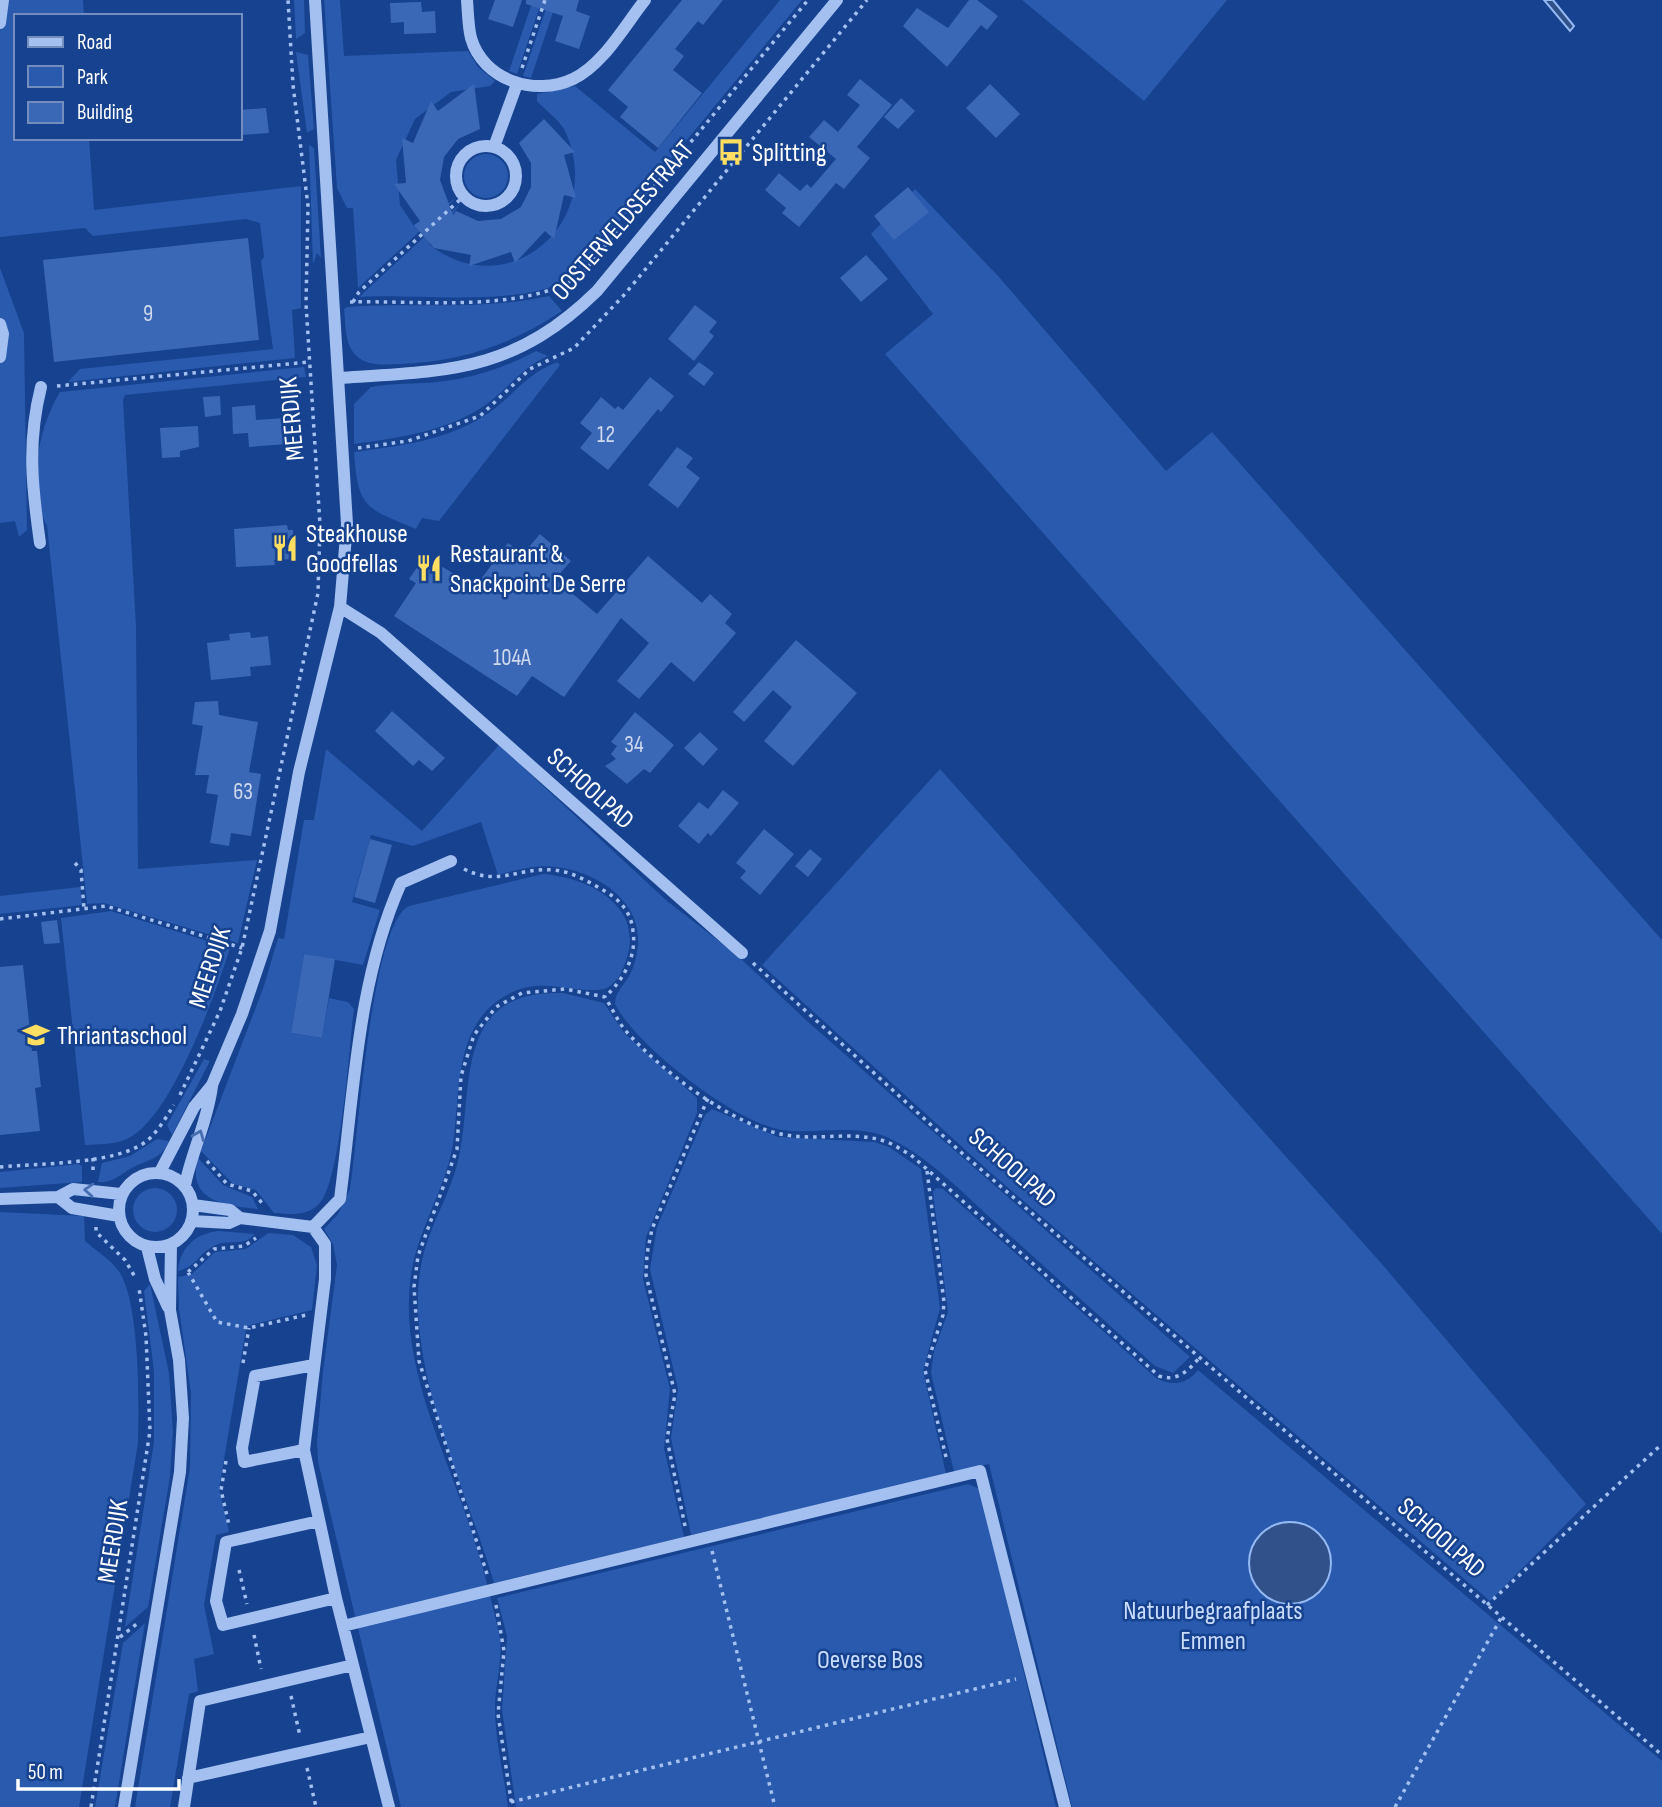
<svg xmlns="http://www.w3.org/2000/svg" width="1662" height="1807" viewBox="0 0 1662 1807" font-family="'Sofia Sans Condensed',sans-serif">
<style>
.green{fill:#295aae}
.water{fill:#31518b;stroke:#95b9f2;stroke-width:2}
.building{fill:#3b68b6}
.lines{fill:none;stroke-linecap:round;stroke-linejoin:round}
.path{stroke:#a3c0f0;stroke-width:3.5;stroke-dasharray:3.5 5;stroke-linecap:butt}
.minor{stroke:#a3c0f0;stroke-width:12}
.oneway{stroke:#476eb1}
.labels{text-anchor:middle;stroke-width:5;stroke-linejoin:round;paint-order:stroke}
.number-label{font-size:23px;fill:#ced9ed}
.poi-label{font-size:26px;fill:#fff;stroke:#16428f;text-anchor:start}
.street-label{font-size:26px;fill:#fff;stroke:#16428f}
.park-label{font-size:26px;fill:#c9dcfb;stroke:#16428f}
</style>
<rect width="100%" height="100%" fill="#16428f"/>
<path class="green" d="M0 0H83L84 16H16V138H89L94 210 301 186V308L292 310 295 358 68 382 80 369 273 349 261 261 264 257 260 223 246 219 93 236 85 228 0 237Z
M294 0H304L305 33 296 39Z
M324 0H340L344 56 468 51 478 67 495 81 490 86 451 92 415 119 396 160 400 205 414 226 456 198 358 288 353 208H347L337 188Z
M533 0H542L517 74 509 71Z
M549 0H557L531 78 523 76Z
M780 0H802L593 254C584 263 576 274 565 280 520 308 412 293 359 297L461 203 429 244C505 306 606 225 566 133 561 121 545 110 537 101V94L575 86 655 152Z
M1022 0H1227L1144 101Z
M296 52 308 55 314 129 307 133Z
M309 145 314 148 321 258 317 253 313 264Z
M464 176a22 22 0 1 1 44 0a22 22 0 1 1-44 0Z
M915 189 999 277 1166 471 1212 432 1662 940V1234L885 354 933 314 871 234Z
M0 268 24 333 27 530 19 537 15 521 0 523Z
M549 296 562 311C511 345 462 361 401 364 387 364 371 367 359 358 344 347 346 325 344 309L347 307C414 302 482 311 549 296Z
M536 351 548 356C522 367 507 390 484 406 447 431 398 438 354 444V404L371 387C393 383 415 384 437 382 472 379 506 367 536 351Z
M557 362 560 365 439 521 422 518 416 529C366 508 358 509 354 452 398 446 445 441 484 416 513 398 522 376 557 362Z
M304 367 306 377 125 395 123 400 136 626 138 869 257 860 238 943 104 903 87 904 47 526C27 487 38 428 60 392Z
M499 745 667 901 737 955 807 1021 1190 1357 1173 1373 1155 1366C1102 1318 1049 1271 996 1223 964 1194 932 1160 893 1140 860 1122 818 1135 782 1130 736 1123 636 1046 615 1004 615 992 623 987 629 976 635 966 638 951 638 940 639 898 593 871 556 867 536 864 517 870 498 875L481 822 413 846 371 835 352 902 380 910 363 965 304 954 291 1033 322 1038 329 998 348 1002 354 1009C349 1046 341 1182 319 1204 306 1217 290 1214 274 1213L256 1190 233 1184 201 1151 264 986 278 938 284 939 304 820H314L326 749 422 831Z
M940 769 1381 1263 1586 1504 1490 1601 991 1173 762 965Z
M543 874C585 877 641 903 628 954 623 970 620 981 605 989 571 995 542 975 507 995 455 1023 460 1088 454 1137 448 1188 415 1231 410 1283 402 1360 438 1437 463 1507 478 1548 490 1592 499 1634 504 1659 495 1683 495 1708 495 1740 504 1775 508 1807H401L318 1462 317 1441 323 1371 337 1265 333 1244 324 1229 338 1214 350 1189C358 1142 371 923 409 906Z
M80 887 82 905 0 914V896Z
M111 911 230 948C216 993 171 1119 127 1139 114 1145 98 1144 85 1145L61 918Z
M563 993 604 1003 624 1033 697 1098V1113L646 1237 643 1279 670 1389 664 1448 684 1537 494 1583C470 1501 430 1420 420 1335 416 1305 417 1274 426 1245 435 1217 451 1190 458 1161 475 1089 451 989 563 993Z
M204 1059 210 1061 172 1135 167 1125Z
M712 1109 778 1137 874 1142 889 1147 921 1169 940 1308 923 1371 946 1474 691 1535 671 1438 678 1389 650 1269 657 1227 705 1115Z
M157 1139 169 1141C162 1159 149 1159 134 1167 119 1174 115 1183 98 1182L102 1163 130 1156Z
M198 1158 223 1185 252 1197 258 1209C225 1206 186 1201 198 1158Z
M79 1164 82 1166V1182L0 1188V1172Z
M936 1188 943 1189 1156 1378C1173 1387 1187 1384 1198 1370L1662 1761V1807H1072L989 1464 954 1472 931 1373 934 1351 948 1312 933 1192Z
M133 1210a22 22 0 1 1 44 0a22 22 0 1 1-44 0Z
M0 1212 84 1216 85 1241C96 1251 112 1260 120 1273 140 1306 139 1404 138 1443L79 1807H0Z
M219 1231 255 1234C243 1248 228 1238 214 1246 199 1253 196 1267 178 1271 180 1247 196 1233 219 1231Z
M268 1233 293 1235 311 1247 317 1265 312 1310 250 1325 246 1329 219 1489 229 1532 216 1535 204 1605 214 1654 194 1659 198 1691 189 1694 170 1807H135L190 1467 191 1393 179 1309 178 1277 192 1274 215 1252 246 1249Z
M150 1284 169 1373 173 1431 170 1477 148 1607 125 1627 154 1442V1372L144 1291Z
M968 1484 980 1489 1056 1807H516L502 1710 507 1636 497 1598Z
M145 1623 115 1807H95L123 1643Z"/>
<path class="water" d="M1544 0H1553L1574 26 1570 31Z
M1249 1563a41 41 0 1 1 82 0a41 41 0 1 1-82 0Z"/>
<path class="building" d="M495 0H522L513 27 488 19Z
M526 0H579L576 11 590 16 579 49 555 41 563 16 526 4Z
M682 0H723L703 25 698 21 675 49 684 56 673 70 702 93 658 148 620 117 628 107 608 90Z
M969 0H977L998 16 987 30 981 25 947 67 903 26 917 8 948 28Z
M421 2 422 12 435 11 436 33 404 34V22L391 23 390 3Z
M860 79 892 105 857 147 870 158 844 189 836 183 799 227 782 213 786 208 765 190 779 173 800 191 807 184 811 188 836 159 809 137 824 120 838 132 860 105 847 95Z
M474 84 480 129 458 139 444 157 440 180 453 215 456 211 478 221 501 219 521 207 531 187V163L519 143 544 119 575 152 564 155 576 198 564 195 554 239 545 231 515 263 511 252 469 266 471 255 434 248 414 225 420 221 394 184 406 183 402 138 413 143 431 101 438 111Z
M990 84 1020 114 996 138 966 108Z
M901 98 915 111 898 129 884 117Z
M266 108 269 133 240 135V110Z
M908 187 929 212 894 240 874 216Z
M248 238 259 340 54 362 43 260Z
M866 255 888 279 861 302 840 278Z
M695 305 717 322 709 332 714 336 694 361 668 339Z
M699 362 714 373 704 386 688 374Z
M650 377 674 396 661 412 658 409 608 470 580 448 592 433 580 423 601 397 615 409 618 406 623 410Z
M220 396 221 415 205 417 203 397Z
M255 405 256 420 286 418 287 444 249 447 248 433 233 434 232 407Z
M198 426 199 447 180 451V457L162 458 160 428Z
M677 447 693 458 686 467 700 478 678 508 648 485Z
M287 525 288 530H293L294 559 274 560 275 565 236 567 234 529Z
M540 534 571 561 555 579 597 614 648 556 702 603 710 594 732 614 725 623 736 633 694 682 671 662 639 699 617 681 649 643 621 618 564 697 532 676 517 696 394 616 416 583 409 579 425 556 475 587 508 543 523 554Z
M250 632 251 638 268 636 271 665 250 667 251 676 211 680 207 643 230 640 229 634Z
M796 640 857 693 793 766 764 741 792 707 773 690 744 722 733 712Z
M218 701 219 715 258 722 249 772 261 774 251 836 231 833 229 846 210 843 218 795 206 793 209 775H195L203 726 192 724 195 702Z
M392 711 445 758 432 771 419 760 413 766 375 731Z
M635 712 674 745 650 773 644 769 627 784 605 766 616 759 611 754 617 746 611 742Z
M700 732 718 749 703 766 684 748Z
M723 790 739 803 711 836 708 833 699 844 678 826 699 802 708 809Z
M764 829 794 854 760 895 740 878 746 871 736 863Z
M370 839 392 845 375 903 354 897Z
M810 849 822 859 808 877 795 866Z
M57 920 60 943 44 944 41 922Z
M304 954 335 959 322 1038 291 1033Z
M23 965 32 1051H37L41 1087 35 1088 40 1131 0 1135V967Z"/>
<g class="lines">
<path class="path" d="M522 68 545 0
M350 302C416 300 528 314 582 274L808 0
M353 302 359 292 464 196
M57 386 309 362
M358 448 408 441 480 416 530 369 574 348 625 294 867 0
M75 863 81 870 84 909
M464 869C499 887 518 867 553 870 571 871 587 881 603 890 619 899 631 911 633 931 637 957 623 980 605 997
M0 919 106 906 242 948
M753 963 963 1154 1662 1755
M180 1095 220 1011 242 948 318 593 320 525 306 304 308 206 293 85 288 0
M93 1158V1174
M207 1161 227 1184 252 1191 262 1203
M0 1167C39 1163 118 1165 148 1140 159 1130 166 1117 174 1105
M927 1171 944 1302 943 1315 925 1370 947 1461
M96 1227V1232L125 1260 135 1277
M188 1272 214 1249 244 1246 256 1238
M188 1272 217 1322 249 1328 306 1315
M243 1363 249 1328
M226 1461 221 1490 229 1525
M685 1526 667 1439 675 1394 646 1275 647 1254 652 1229 708 1098
M712 1551 775 1807
M239 1570 247 1604
M487 1574 419 1361 414 1287 418 1256 457 1149 461 1076 474 1035 496 1007 522 993 565 989 605 997C612 1008 617 1020 625 1030 659 1069 734 1127 786 1135 819 1141 854 1130 887 1142 895 1145 903 1151 911 1155L1159 1376C1177 1382 1188 1371 1199 1358
M496 1605 504 1651 498 1714 512 1807
M1487 1605 1662 1444
M254 1635 261 1669
M120 1637 138 1623
M291 1696 300 1736
M307 1768 316 1807
M511 1802 1016 1679
M91 1807 150 1431 146 1336 139 1288
M1395 1807 1501 1618"/>
<path class="minor" d="M467 0C468 12 468 26 471 38 483 80 535 97 573 79 603 65 625 25 645 0
M0 23 3 0
M456 176a30 30 0 1 1 60 0a30 30 0 1 1-60 0Z
M494 147 517 84
M0 324 3 334 0 357
M340 378C450 371 514 372 597 291L837 0
M40 543C32 486 27 443 41 387
M340 607 381 633 742 953
M160 1172 194 1107 212 1085 242 1014 270 931 299 772 340 607 347 524 315 0
M119 1210a37 37 0 1 1 74 0a37 37 0 1 1-74 0Z
M185 1185C192 1151 208 1120 212 1086
M58 1197 72 1208 119 1216
M0 1199 58 1197 73 1189 121 1194
M193 1205 230 1210 240 1218 313 1227 325 1244V1279L304 1450 336 1598 389 1807
M192 1221 229 1223 240 1218
M313 1227 340 1199C354 1093 357 981 401 883L451 861
M147 1247 155 1279 168 1307
M304 1450 244 1462 242 1448 255 1376 314 1365
M319 1521 226 1542 216 1601 223 1625 336 1598
M343 1626 980 1471 1065 1807
M188 1778 371 1737
M124 1807 180 1472 183 1418 179 1360 170 1310 171 1244
M184 1807 200 1701 353 1665"/>
</g>
<defs><path id="oneway-chevron" d="M-2-3.5L2.5 0L-2 3.5" fill="none" stroke-width="1.6" stroke-linecap="round" stroke-linejoin="round" transform="scale(1.75)"/></defs>
<g class="oneway">
<use href="#oneway-chevron" transform="translate(199 1135) rotate(-68)"/>
<use href="#oneway-chevron" transform="translate(89 1190) rotate(-176)"/>
</g>
<defs>
<symbol id="bus-bare" viewBox="-9 -9 18 18"><path d="M-5-6H5V4H4V6H2V4H-2V6H-4V4H-5ZM-3.5-4V0h7V-4ZM-3.5 1.2v1.5H-2V1.2ZM2 1.2v1.5H3.5V1.2Z" fill="#ffde61" stroke="#16428f" stroke-width="2.5" paint-order="stroke"/></symbol>
<symbol id="restaurant-bare" viewBox="-9 -9 18 18"><path d="M-5-6h1v4h1v-4h1v4h1v-4h1v5L-1.5 .5V6h-2V.5L-5-1ZM5-6V6H3V1.5H1.5Q1.5-4 5-6Z" fill="#ffde61" stroke="#16428f" stroke-width="2.5" paint-order="stroke"/></symbol>
<symbol id="school-bare" viewBox="-9 -9 18 18"><path d="M0-5L7-2L0 1L-7-2ZM-4 1L0 2.5L4 1V4Q0 6-4 4Z" fill="#ffde61" stroke="#16428f" stroke-width="2.5" paint-order="stroke"/></symbol>
</defs>
<g fill-rule="evenodd">
<use href="#bus-bare" x="712" y="133" width="38" height="38"/>
<use href="#restaurant-bare" x="266" y="529" width="38" height="38"/>
<use href="#restaurant-bare" x="410" y="549" width="38" height="38"/>
<use href="#school-bare" x="17" y="1016" width="38" height="38"/>
</g>
<g class="labels">
<g class="number-label">
<text x="148" y="321">9</text>
<text x="606" y="442">12</text>
<text x="512" y="665">104A</text>
<text x="634" y="752">34</text>
<text x="243" y="799">63</text>
</g>
<g class="poi-label">
<text x="752" y="161">Splitting</text>
<text x="306" y="542">Steakhouse<tspan x="306" dy="30">Goodfellas</tspan></text>
<text x="450" y="562">Restaurant &amp;<tspan x="450" dy="30">Snackpoint De Serre</tspan></text>
<text x="57" y="1044">Thriantaschool</text>
</g>
<g class="street-label">
<text transform="translate(622 220) rotate(-49)" y="9">OOSTERVELDSESTRAAT</text>
<text transform="translate(291 419) rotate(-95)" y="9">MEERDIJK</text>
<text transform="translate(591 788) rotate(42)" y="9">SCHOOLPAD</text>
<text transform="translate(209 967) rotate(-72)" y="9">MEERDIJK</text>
<text transform="translate(1013 1167) rotate(41)" y="9">SCHOOLPAD</text>
<text transform="translate(1442 1537) rotate(41)" y="9">SCHOOLPAD</text>
<text transform="translate(112 1541) rotate(-81)" y="9">MEERDIJK</text>
</g>
<g class="park-label">
<text x="1213" y="1619">Natuurbegraafplaats<tspan x="1213" dy="30">Emmen</tspan></text>
<text x="870" y="1668">Oeverse Bos</text>
</g>
</g>
<rect x="14" y="14" width="228" height="126" fill="#16428f" stroke="#738ebc" stroke-width="2"/>
<rect x="28" y="37" width="35" height="10" fill="#a3c0f0" stroke="#738ebc" stroke-width="2"/>
<text x="77" y="49" font-size="21" fill="#ffffff">Road</text>
<rect x="28" y="66" width="35" height="21" fill="#295aae" stroke="#738ebc" stroke-width="2"/>
<text x="77" y="84" font-size="21" fill="#ffffff">Park</text>
<rect x="28" y="102" width="35" height="21" fill="#3b68b6" stroke="#738ebc" stroke-width="2"/>
<text x="77" y="119" font-size="21" fill="#ffffff">Building</text>
<path d="M18 1779v10h161v-10" fill="none" stroke="#ffffff" stroke-width="3.5"/>
<text x="28" y="1779" font-size="21" fill="#ffffff" stroke="#16428f" stroke-width="5" paint-order="stroke">50 m</text>
</svg>
